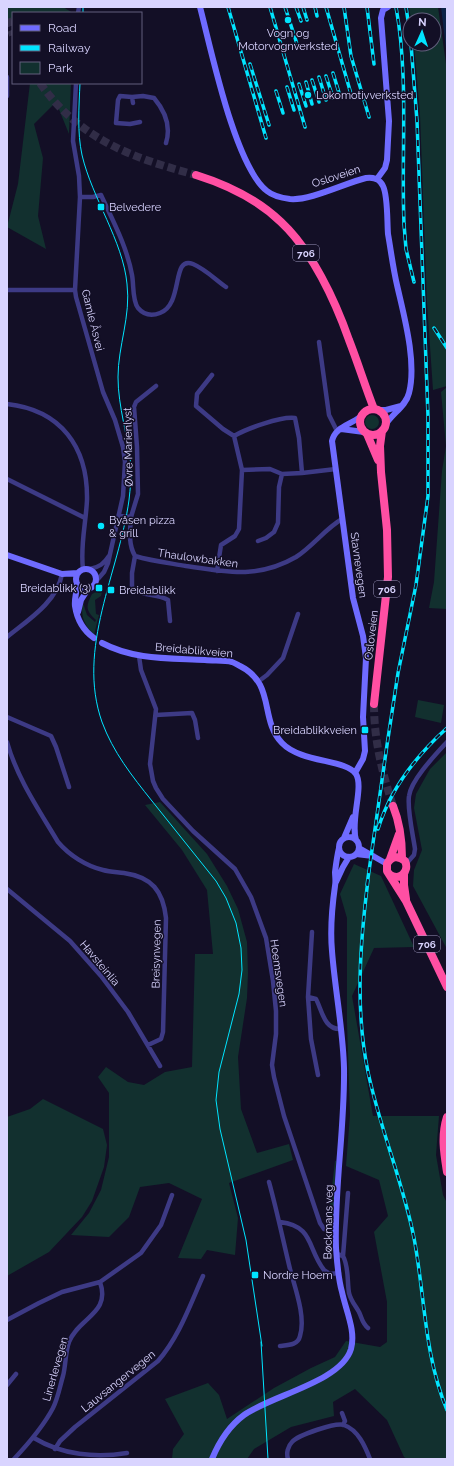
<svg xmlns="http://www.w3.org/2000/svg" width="454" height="1466" viewBox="0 0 454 1466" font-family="Raleway,sans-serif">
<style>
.green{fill:#12302f}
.water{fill:#0c2248}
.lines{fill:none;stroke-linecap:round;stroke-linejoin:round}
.highway-tunnel{stroke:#312d47;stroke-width:8;stroke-dasharray:8 4;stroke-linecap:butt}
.street{stroke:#3d3a85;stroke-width:4.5}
.secondary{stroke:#6f6bff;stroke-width:6}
.highway{stroke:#ff4fa3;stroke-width:8}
.tram{stroke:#00e5ff;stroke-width:1}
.rail-casing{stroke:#00e5ff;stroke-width:3.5}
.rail{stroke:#130f26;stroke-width:2;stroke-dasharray:6;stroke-linecap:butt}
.poi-dot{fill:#00e5ff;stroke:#130f26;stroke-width:1.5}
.labels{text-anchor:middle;stroke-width:3;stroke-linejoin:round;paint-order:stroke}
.shield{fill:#130f26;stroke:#9e99be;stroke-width:1}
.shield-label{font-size:10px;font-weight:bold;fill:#d9d4ff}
.poi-label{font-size:11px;fill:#d9d4ff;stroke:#130f26;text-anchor:start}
.street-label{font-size:11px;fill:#d9d4ff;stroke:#130f26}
</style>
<rect width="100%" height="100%" fill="#130f26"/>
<path class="green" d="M7 7H63L73 13H13V27L7 21Z
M409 7H438L447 71V386L433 390 427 303 420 115 414 44H434V20H411Z
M30 83H71L69 134 56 102 34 124 43 158 38 216 46 249 7 227 18 184Z
M447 387V609L429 608 434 582 442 471 446 446 441 392Z
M365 422a7 7 0 1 1 14 0a7 7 0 1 1-14 0Z
M98 591V593L101 592V591L102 592 101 596 95 600 96 614 99 615 94 635C85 625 80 617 83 603L87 615 95 622 96 620C85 610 86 606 92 594Z
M418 700 444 705 441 723 415 717Z
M447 752V949L413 886 414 870 422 850 414 808 416 794 430 769Z
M160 802 207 854 227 886 238 909 247 942 248 973 247 998 238 1057 241 1109 257 1153 289 1144 293 1160 229 1183 238 1218 235 1255 207 1250 201 1259 178 1258 202 1199 169 1183 140 1187 129 1217 109 1237 71 1235 89 1213 101 1190 109 1157V1093L98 1077 106 1067 128 1082 144 1085 165 1072 192 1067 195 954H213L207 890 182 850 145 805Z
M354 864 381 876 414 947 374 948 352 996 373 1116H439L436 1155 443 1195 447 1203V1459H407L404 1457 387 1420 355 1389 333 1402 334 1416 291 1427 254 1449 247 1459H172L173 1449 184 1434 165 1399 208 1383 219 1395 227 1419 274 1388 311 1368 335 1357 346 1341 380 1347 387 1342V1302L374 1232 388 1216 379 1180 346 1166 350 1115 347 1022V918L340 894Z
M43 1099 103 1129 107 1145 104 1167 92 1201 82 1217 49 1252 7 1276V1117L30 1109Z
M335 1161H336L333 1223 331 1226H329V1212Z"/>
<path class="water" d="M441 7H447V57Z"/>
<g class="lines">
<path class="highway-tunnel" d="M7 19 13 35
M40 83C80 140 133 158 196 175
M374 704C374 740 382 772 393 806"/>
<path class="street" d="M78 13 79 7
M7 77V96
M76 83 73 141 79 176 80 197 75 290 76 297 103 392 115 420 123 447 125 462 123 496 108 563 104 572 97 580
M132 97 133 103
M140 122 130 124 116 123 118 100 120 96 132 97 143 96 154 98C165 111 171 127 166 143
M80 197H93L101 195C113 221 127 247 132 275 134 285 132 300 138 308 144 315 152 316 160 313 184 304 171 255 193 264 205 269 216 280 226 287
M7 290H75
M319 342 329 415 337 431
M212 375 197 394 196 406 223 429 234 436 242 470 239 529 235 536 221 545 217 571
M7 404C61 410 88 447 87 500 86 523 80 546 83 569
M234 436C246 429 281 416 295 418L299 438 302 473
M242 470 270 469 282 474 302 473 336 469
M7 479 85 518
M119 516 131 517C130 530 128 544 135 556 152 561 169 563 186 566 226 572 258 579 296 557 313 546 325 529 342 519
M131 517 138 494 137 447 134 407 136 402 156 386
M258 541 266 538 274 532 278 523 279 487 282 474
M135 556 132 573V588C143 597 157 593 168 600L170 621
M90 569C99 567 104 564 109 556
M7 637C28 620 57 602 62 574
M139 656 141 670 156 709 150 764 153 781 156 788 163 799 193 831 235 869 251 897 266 938 273 981 276 1011V1034L272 1065 274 1077 284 1116 320 1223 324 1229 336 1230
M259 681 267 675 283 658 298 614
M156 715 192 713 195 720 198 738
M7 717 51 736 56 747 69 787
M7 742C17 778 39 810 58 842 69 855 86 866 103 870 110 872 117 872 124 873 152 877 163 891 166 918L163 1032 161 1039 148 1045
M406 864 414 855 415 849C413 835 407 809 409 796 411 780 436 754 447 742
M7 889 70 941 101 976 128 1012 160 1066
M312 932 308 997 316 999C322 1010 324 1030 341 1029
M308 997 311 1039 318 1075
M269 1182C277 1211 283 1240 290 1269 295 1288 306 1317 300 1336 298 1345 289 1345 280 1346
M280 1222C314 1226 307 1248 324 1270L330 1274 339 1273
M337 1254 343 1256C349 1267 347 1281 349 1293 351 1301 355 1305 359 1312 362 1318 362 1323 368 1328
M343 1256 348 1193
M7 1320 39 1303 62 1292 100 1282 141 1253 161 1225 172 1195
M7 1385 16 1374
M342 1413 345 1421 343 1425
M34 1438C62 1455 96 1458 127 1453
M55 1449 60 1441 75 1427 158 1361C179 1337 190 1305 203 1276
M14 1459C29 1443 43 1427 53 1408 58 1398 60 1386 63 1376 66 1365 65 1353 69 1342 79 1317 111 1314 100 1282
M288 1459C286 1453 288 1446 292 1442 298 1435 336 1422 344 1425 358 1430 365 1446 370 1459"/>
<path class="secondary" d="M200 7C211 49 235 166 267 191 273 196 282 198 290 199 310 201 345 183 366 178 373 177 380 179 383 186 388 196 387 222 388 234 391 251 393 268 397 285 404 316 417 362 409 393 406 406 393 413 386 424
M377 179 385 168 387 160 389 121 381 18 383 10 388 7
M378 410H386L401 406
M341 429 364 432
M7 555 62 574 78 573
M76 579a10 10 0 1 1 20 0a10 10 0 1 1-20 0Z
M77 584C77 592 74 599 75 606 77 619 84 631 94 638
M78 612 81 600 88 589
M102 643C134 660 169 658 205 660 214 661 224 660 232 662 235 663 238 665 240 666 276 684 259 719 282 743 301 763 346 759 356 774 364 787 350 821 356 840
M355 773 363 759 365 751 363 717 366 658 363 636 353 598 332 441C335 427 350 425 360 417
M339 847a10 10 0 1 1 20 0a10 10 0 1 1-20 0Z
M344 838 353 817
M359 848 387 864
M356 854 373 856
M336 882 343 867 349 857
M212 1459C219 1442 229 1426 244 1415 272 1395 341 1382 351 1349 356 1331 346 1311 342 1292 338 1278 337 1262 336 1248 334 1188 345 1128 344 1068 343 1029 335 990 332 951 330 929 332 907 335 886 336 881 335 876 335 872 336 864 337 856 339 848"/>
<path class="highway" d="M196 175C228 185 257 199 281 222 312 251 335 300 349 340 358 363 365 386 374 409
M360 422a13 13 0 1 1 26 0a13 13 0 1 1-26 0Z
M367 434 378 460
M374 704 388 577 387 530 381 472 380 446 382 431
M393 806C400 823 402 840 402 858
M390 859 399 834
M389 874C399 882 410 872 405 861 398 855 391 856 387 864V871L406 901 447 987
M404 874V885L406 899
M447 1117C441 1136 444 1153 447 1172"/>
<path class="tram" d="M83 13V7
M80 83C79 107 77 132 82 155 92 198 123 241 127 284 131 316 118 346 118 377 118 407 128 436 131 466 132 477 130 489 129 500 119 573 76 648 102 722 113 752 132 776 152 801 173 828 195 854 216 881L226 898 236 923 241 948 242 970 239 994 219 1072 216 1100 220 1129 246 1240 262 1346
M261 1342 268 1459"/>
<defs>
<path id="rail" d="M228 7 266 138
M270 7 305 127
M285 7 297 44
M296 7 301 21
M303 7 307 20
M315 7 317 16
M326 7 351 94
M344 7 351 56 369 117
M367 7 374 64
M396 7C409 78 401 152 404 224L406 249 414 282
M406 7 410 34
M250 64 269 125
M333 73 340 96
M326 76 333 98
M319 77 326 100
M312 80 319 102
M306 82 312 104
M299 84 306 106
M287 87 294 110
M276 91 283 113
M434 328 447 348
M378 829C390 790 417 755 447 728
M368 880C360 944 355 1009 368 1072 380 1129 403 1182 414 1238 425 1296 424 1355 447 1410
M367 885 387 745 398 673 416 585 428 496V416L417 121 411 44"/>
</defs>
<use href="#rail" class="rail-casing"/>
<use href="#rail" class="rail"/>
</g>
<g class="poi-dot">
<circle cx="288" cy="20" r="4"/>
<circle cx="308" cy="95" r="4"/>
<rect x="97" y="203" width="8" height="8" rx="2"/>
<circle cx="101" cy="526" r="4"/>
<rect x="95" y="584" width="8" height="8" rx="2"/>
<rect x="107" y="586" width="8" height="8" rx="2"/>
<rect x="361" y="726" width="8" height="8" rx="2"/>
<rect x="251" y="1271" width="8" height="8" rx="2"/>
</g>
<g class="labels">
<g class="shield">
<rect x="293" y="245" width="26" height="16" rx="3"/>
<rect x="374" y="581" width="26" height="16" rx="3"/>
<rect x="414" y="936" width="26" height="16" rx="3"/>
</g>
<g class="shield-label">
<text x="306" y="257">706</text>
<text x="387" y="593">706</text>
<text x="427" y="948">706</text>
</g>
<g class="poi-label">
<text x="288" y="37" text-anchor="middle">Vogn og<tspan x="288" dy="13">Motorvognverksted</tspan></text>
<text x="316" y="99">Lokomotivverksted</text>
<text x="109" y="211">Belvedere</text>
<text x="109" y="524">Byåsen pizza<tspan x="109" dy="13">&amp; grill</tspan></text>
<text x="91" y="592" text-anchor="end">Breidablikk (3)</text>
<text x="119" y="594">Breidablikk</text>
<text x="357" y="734" text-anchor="end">Breidablikkveien</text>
<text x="263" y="1279">Nordre Hoem</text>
</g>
<g class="street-label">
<text transform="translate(336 176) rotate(-18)" y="4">Osloveien</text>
<text transform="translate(93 320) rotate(76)" y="4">Gamle Åsvei</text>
<text transform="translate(128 447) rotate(-91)" y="4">Øvre Marienlyst</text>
<text transform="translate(198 558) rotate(8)" y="4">Thaulowbakken</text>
<text transform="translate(359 565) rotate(82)" y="4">Stavnevegen</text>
<text transform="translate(371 635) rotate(-83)" y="4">Osloveien</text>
<text transform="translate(194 650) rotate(5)" y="4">Breidablikveien</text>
<text transform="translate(156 954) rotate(-89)" y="4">Breisynvegen</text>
<text transform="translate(100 963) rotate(50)" y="4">Havsteinlia</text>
<text transform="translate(279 973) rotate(82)" y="4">Hoemsvegen</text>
<text transform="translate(328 1222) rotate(-89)" y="4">Bøckmans veg</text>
<text transform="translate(55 1369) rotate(-74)" y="4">Linerlevegen</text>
<text transform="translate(118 1381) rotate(-39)" y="4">Lauvsangervegen</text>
</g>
</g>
<rect width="454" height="1466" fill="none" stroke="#d9d4ff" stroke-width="16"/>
<rect x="12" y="12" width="130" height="72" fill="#130f26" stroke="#625e7d"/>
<rect x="20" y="25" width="20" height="6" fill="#6f6bff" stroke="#625e7d"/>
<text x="48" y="32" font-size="12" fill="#d9d4ff">Road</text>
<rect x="20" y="45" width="20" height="6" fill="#00e5ff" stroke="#625e7d"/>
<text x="48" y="52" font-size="12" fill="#d9d4ff">Railway</text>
<rect x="20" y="62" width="20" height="12" fill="#12302f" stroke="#625e7d"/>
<text x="48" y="72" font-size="12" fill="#d9d4ff">Park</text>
<g transform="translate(422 32) rotate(3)"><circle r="19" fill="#130f26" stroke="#625e7d"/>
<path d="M0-3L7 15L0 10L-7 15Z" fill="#00e5ff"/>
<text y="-6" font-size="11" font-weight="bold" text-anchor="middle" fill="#d9d4ff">N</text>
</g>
</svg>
